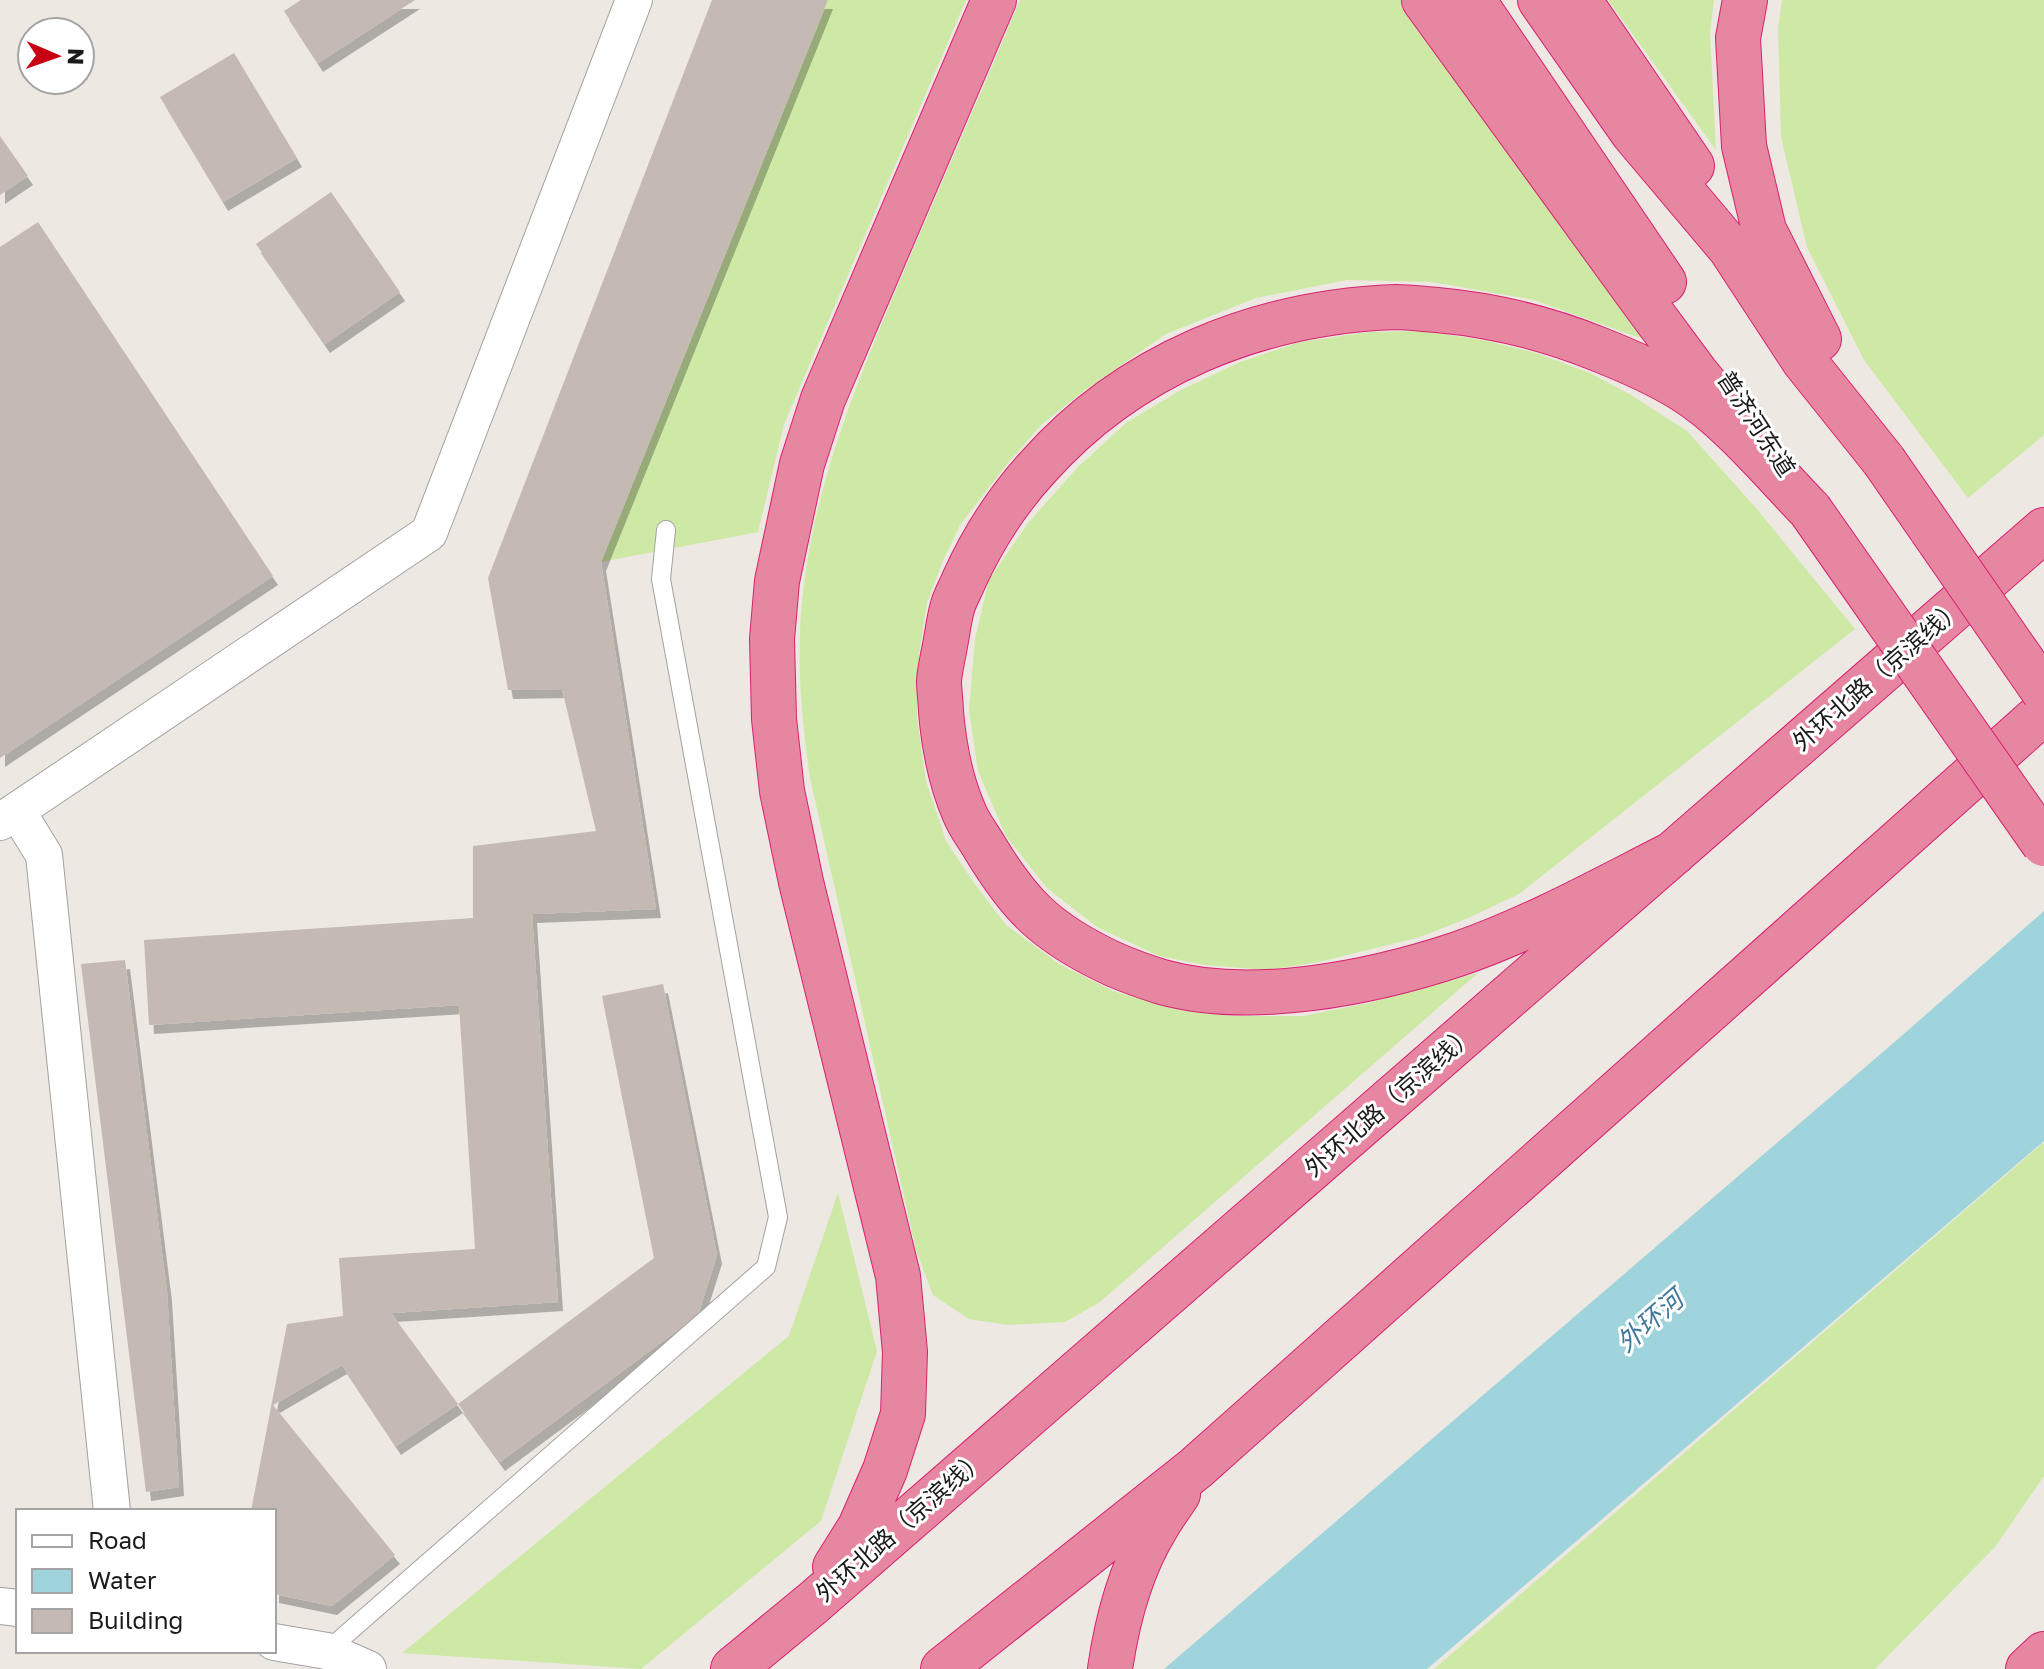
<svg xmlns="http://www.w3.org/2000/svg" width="2044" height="1669" viewBox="0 0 2044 1669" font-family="'Golos Text','Noto Sans SC',sans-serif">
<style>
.grass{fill:#cde9a5}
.water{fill:#a0d4dc}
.building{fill:#c5b9b4;filter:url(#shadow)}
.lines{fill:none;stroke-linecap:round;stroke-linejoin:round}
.lane-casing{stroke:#a2a2a2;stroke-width:20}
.street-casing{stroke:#a2a2a2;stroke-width:38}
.highway-casing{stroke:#d72271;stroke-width:46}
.lane{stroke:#fff;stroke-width:18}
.street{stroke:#fff;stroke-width:36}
.highway{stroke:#e686a1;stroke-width:44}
.highway-bridge-casing{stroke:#d72271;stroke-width:46;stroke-linecap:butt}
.highway-bridge{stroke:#e686a1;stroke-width:44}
.labels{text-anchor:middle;stroke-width:6;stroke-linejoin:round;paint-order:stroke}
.street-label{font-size:24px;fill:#1b1b1b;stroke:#fff}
.water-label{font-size:26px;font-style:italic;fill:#42789c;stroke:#fff}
</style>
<defs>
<filter id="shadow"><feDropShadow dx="5" dy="9" stdDeviation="0" flood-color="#0004"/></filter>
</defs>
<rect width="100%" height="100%" fill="#ede8e1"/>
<path class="grass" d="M828 0H966L784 424 758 532 601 562Z
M1020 0H1410L1654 343 1534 300 1432 282 1347 280 1256 298 1166 334 1084 391 1042 424 1008 463 960 525 942 563 927 603 919 654 917 718 926 781 946 841 974 883 1006 925 1059 964 1113 991 1181 1010 1233 1016H1303L1369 1003 1478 973 1100 1302 1065 1322 1008 1325 969 1319 933 1295 916 1250 810 778C802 721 796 661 802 603 813 481 863 368 910 257 947 171 984 86 1020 0Z
M1608 0H1714L1710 33 1716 150Z
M1782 0H2044V435L1968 498 1864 360 1807 247 1781 137 1778 28Z
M1424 331 1483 340 1536 353 1590 373 1631 395 1687 431 1756 508 1855 629 1519 894 1468 918 1420 937 1319 962 1266 970 1205 965 1159 956 1097 927 1047 888 1006 836 978 771 969 710 975 639 989 580 1028 523 1078 467 1126 423 1181 390 1240 362 1300 342 1368 332Z
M2044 1142V1476L1995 1547 1875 1669H1434Z
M838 1193 877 1351 821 1521 641 1669 402 1653 789 1336Z"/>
<path class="water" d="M2044 911V1141L1427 1669H1164L1898 1039Z"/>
<path class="building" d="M301 0H415L318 63 284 11Z
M712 0H828L601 562 656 909 532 914 558 1302 391 1313 458 1404 396 1446 342 1365 273 1405 395 1555 332 1606 274 1594V1511H251L287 1324 343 1316 339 1258 475 1249 459 1005 149 1025 144 940 473 918V846L596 831 562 689 508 690 488 578Z
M234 53 297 158 223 202 160 97Z
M0 136 28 176 0 195Z
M331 192 400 292 325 344 256 244Z
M38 222 273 576 0 758V247Z
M125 960 167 1292 179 1487 146 1492 81 964Z
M663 984 717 1255 698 1315 500 1462 458 1404 654 1258 602 996Z"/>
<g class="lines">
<defs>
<path id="lane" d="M327 1651 766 1267 778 1217 661 579 666 530"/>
<path id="street" d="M17 811 44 855 112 1511
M0 822 429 533 634 0
M0 1606 18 1608
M274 1642 327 1651 368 1669"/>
<path id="highway" d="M1424 0 1642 300 1696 373 1719 401
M1473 0 1664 282
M1540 0 1633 133 1730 248 1804 361 1884 461
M1579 0 1692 166
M1745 0 1738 38 1744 146 1764 230 1819 339
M1674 853C1603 889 1533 928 1458 954 1371 983 1252 1007 1162 982 1146 977 1129 971 1113 964 1085 951 1058 936 1035 914 1015 895 999 871 985 848 978 836 969 825 964 812 950 780 944 746 941 712 941 702 939 691 939 681 940 667 944 653 946 640 948 630 949 619 952 609 954 599 960 590 964 580 983 538 1005 503 1037 468 1129 364 1258 312 1396 307 1409 307 1423 309 1437 310 1493 315 1546 328 1598 349 1626 360 1656 373 1682 389 1728 417 1772 471 1810 510
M835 1567 860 1527 885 1470 903 1414 905 1352 898 1276 801 882 782 791 774 719 772 639 777 581 802 464 823 399 994 0
M733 1669 813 1603 2044 530
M943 1669 1196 1468 2044 712
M1110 1669C1117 1621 1131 1568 1157 1526 1163 1515 1171 1505 1178 1494
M2028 1669 2044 1654"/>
</defs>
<use href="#lane" class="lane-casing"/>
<use href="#street" class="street-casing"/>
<use href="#highway" class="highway-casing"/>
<use href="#lane" class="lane"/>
<use href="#street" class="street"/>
<use href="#highway" class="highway"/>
<defs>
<path id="highway-bridge" d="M1884 461 2044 692
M1810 510 2044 844"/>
</defs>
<use href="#highway-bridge" class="highway-bridge-casing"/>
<use href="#highway-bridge" class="highway-bridge"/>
</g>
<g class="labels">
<g class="street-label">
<text transform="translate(1756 424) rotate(57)" y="8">普济河东道</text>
<text transform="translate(1878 675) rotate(-41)" y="8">外环北路（京滨线）</text>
<text transform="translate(1390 1101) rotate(-41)" y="8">外环北路（京滨线）</text>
<text transform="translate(901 1526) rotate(-41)" y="8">外环北路（京滨线）</text>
</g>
<g class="water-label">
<text transform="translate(1650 1321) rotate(-41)" y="9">外环河</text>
</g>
</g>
<rect x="16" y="1509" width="260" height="144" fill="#ffffff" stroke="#a4a4a4" stroke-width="2"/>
<rect x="32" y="1535" width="40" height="12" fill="#ffffff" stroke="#a4a4a4" stroke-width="2"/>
<text x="88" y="1549" font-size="24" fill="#1b1b1b">Road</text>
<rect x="32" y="1569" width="40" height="24" fill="#a0d4dc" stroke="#a4a4a4" stroke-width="2"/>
<text x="88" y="1589" font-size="24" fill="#1b1b1b">Water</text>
<rect x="32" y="1609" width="40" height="24" fill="#c5b9b4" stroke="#a4a4a4" stroke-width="2"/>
<text x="88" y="1629" font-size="24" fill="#1b1b1b">Building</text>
<g transform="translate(56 56) rotate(92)"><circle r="38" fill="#ffffff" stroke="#a4a4a4" stroke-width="2"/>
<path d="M0-6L14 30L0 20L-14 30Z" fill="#c70013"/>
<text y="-12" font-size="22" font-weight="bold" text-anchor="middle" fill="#1b1b1b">N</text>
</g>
</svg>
